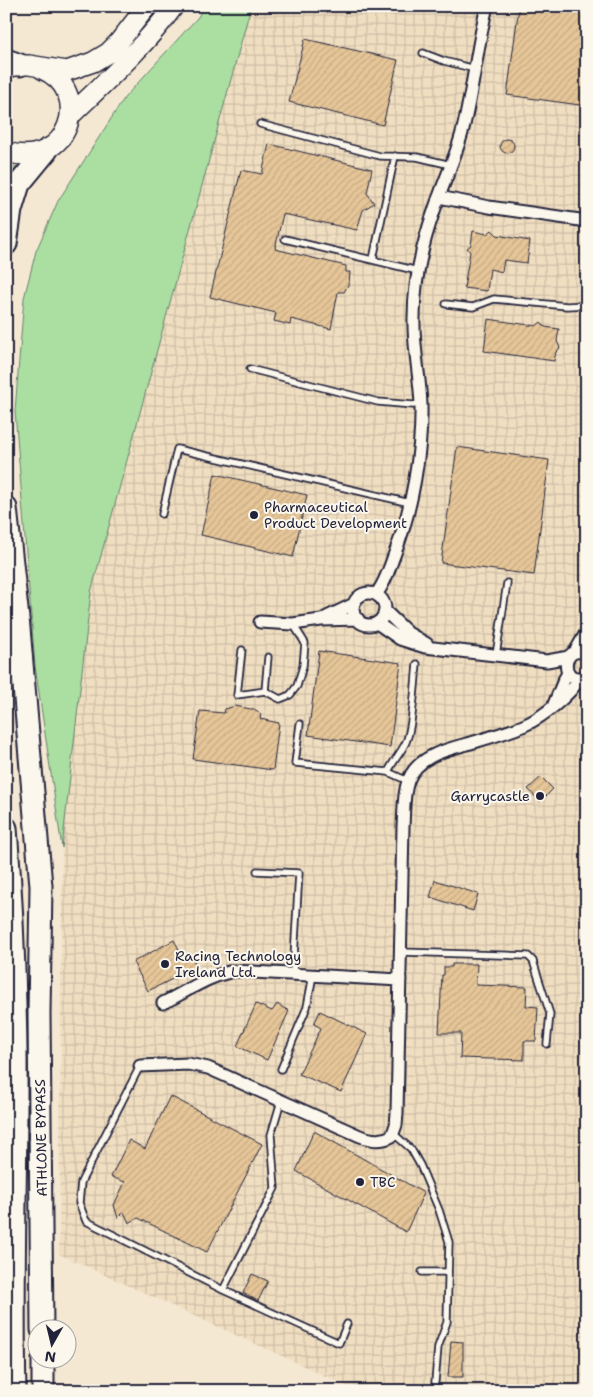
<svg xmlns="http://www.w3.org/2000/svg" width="593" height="1397" viewBox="0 0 593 1397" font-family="'Shantell Sans',sans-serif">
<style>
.industrial{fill:url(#industrial-grid)}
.grass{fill:#aadfa1;stroke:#66806e}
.building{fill:url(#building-hatch);stroke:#22223b}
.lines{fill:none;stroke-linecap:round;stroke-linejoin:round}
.lane-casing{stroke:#22223b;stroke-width:9}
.street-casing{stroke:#22223b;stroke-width:15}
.primary-casing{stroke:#22223b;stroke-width:22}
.highway-casing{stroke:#22223b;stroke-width:25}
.lane{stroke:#fbf7ec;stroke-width:5.5}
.street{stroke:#fbf7ec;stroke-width:11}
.primary{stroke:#fbf7ec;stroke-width:19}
.highway{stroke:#fbf7ec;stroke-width:21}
.poi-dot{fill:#22223b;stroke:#fbf7ec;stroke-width:2}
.labels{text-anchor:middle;stroke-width:4;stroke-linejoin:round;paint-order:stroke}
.poi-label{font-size:14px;fill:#22223b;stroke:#fbf7ec;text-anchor:start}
.street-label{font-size:14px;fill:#22223b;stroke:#fbf7ec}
</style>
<defs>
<pattern id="industrial-grid" width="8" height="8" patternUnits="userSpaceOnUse" patternTransform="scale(1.25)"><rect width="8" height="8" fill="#f0dec1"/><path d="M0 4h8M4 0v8" fill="none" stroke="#cebea7"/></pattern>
<pattern id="building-hatch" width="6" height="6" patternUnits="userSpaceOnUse" patternTransform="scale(1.25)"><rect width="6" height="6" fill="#e6c698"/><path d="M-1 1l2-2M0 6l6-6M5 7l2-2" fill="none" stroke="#c5aa84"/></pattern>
</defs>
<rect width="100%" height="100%" fill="#f5e8d3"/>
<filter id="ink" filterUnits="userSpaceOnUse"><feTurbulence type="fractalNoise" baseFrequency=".02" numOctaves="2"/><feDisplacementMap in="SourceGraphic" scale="10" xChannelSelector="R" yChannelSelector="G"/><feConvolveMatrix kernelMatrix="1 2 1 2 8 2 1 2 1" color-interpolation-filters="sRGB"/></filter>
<g filter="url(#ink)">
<path class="industrial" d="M251 6H587V1391H358L59 1254 62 848 91 592Z"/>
<path class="grass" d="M204 6H251L91 592 62 848 35 666 15 411 24 298 36 251 58 201 125 97 198 17Z
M16 167 6 208V168Z"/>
<path class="building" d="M519 6H587V106L507 95Z
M305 39 398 60 383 125 289 102Z
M500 146a7 7 0 1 1 14 0a7 7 0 1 1-14 0Z
M269 144 372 169 367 193 374 203 363 210 357 230 283 214 275 249 346 266V272H350L349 283 344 292H338L331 329 291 319 290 325 274 321 276 313 210 297 241 170 262 174Z
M492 230 497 235 530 241 527 263 504 260 502 272 490 269 487 291 464 288 470 252 467 248 471 245 473 231 487 234Z
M488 319 536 326 541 322 545 327 559 329 557 341 560 348 556 352 554 361 484 351Z
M457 447 549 460 534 575 441 563Z
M215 474 307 495 293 557 201 535Z
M319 651 401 663 390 747 308 735Z
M235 706 256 710 261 714 260 719 279 723 273 770 193 759 200 711 224 713 225 709Z
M541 777 553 789 540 802 528 789Z
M435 880 478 894 473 911 430 897Z
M174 940 183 957 190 953 197 967 148 991 133 962Z
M452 964H477L476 985 527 987 526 1006 538 1007 536 1041H524V1060L460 1058 461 1033H439L442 975H444V967H452Z
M256 1004 272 1011 277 1004 289 1011 267 1060 237 1046Z
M320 1011 367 1034 341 1092 299 1074 321 1028 314 1024Z
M170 1096 262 1144 207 1252 138 1218 129 1223 124 1212 118 1218 114 1205 125 1182 111 1177 129 1140 145 1149Z
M314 1131 424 1193 406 1232 296 1171Z
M252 1274 268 1281 258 1301 243 1293Z
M451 1341 463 1342V1377H448Z"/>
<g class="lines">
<defs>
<path id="lane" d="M423 53 444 61 475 69
M260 124 380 156 417 157 451 165
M285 239 418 271
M373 259 395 156
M446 304 473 307 494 299 567 306 587 305
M250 369 378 402 413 405 421 404
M162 514 177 449 410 503
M242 650 237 695 265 691 280 699 290 695 297 686 303 666 305 643 293 624
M496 655 507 583
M265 691 268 657
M300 724 295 763 388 772 408 781
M388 772C393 761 401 753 406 742 413 727 415 683 417 664
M257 871 299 873 293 974
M401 952 528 956 533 961 550 1014 547 1044
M140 1066 81 1182 79 1203 86 1221 223 1290 275 1188 271 1135 281 1101
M281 1069 307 1007 313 975
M394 1134 411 1149 420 1165 439 1210 449 1242 447 1322 438 1347 435 1382
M422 1272H448
M223 1290 339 1343 347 1324"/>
<path id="street" d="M439 197 489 207 587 221
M353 609a16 16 0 1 1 32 0a16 16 0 1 1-32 0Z
M376 594C385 584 390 566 395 553 412 509 422 452 421 405 420 376 413 347 414 318 414 281 422 245 434 211 443 183 456 157 463 129 473 89 477 47 487 6
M385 611 408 633 427 644
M325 618 354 604
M260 622 293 624 321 620 358 619
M377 623 400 639 425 647 547 661 569 657
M575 652 587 631
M587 654C561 641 558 688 587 676
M554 704 564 680 568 673
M163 1003C186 992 209 975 235 971L400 980
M140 1066 188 1064 208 1068 360 1136C372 1140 380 1142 392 1136L396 1125 397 1113 403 827C404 812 403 795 408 781 418 754 450 749 474 742 491 737 509 732 525 725 543 717 570 695 580 678"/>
<path id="primary" d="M6 68 20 65H29L67 71 93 62 108 53 118 43 147 6
M70 116C106 81 144 47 174 6
M6 152C70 170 94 91 42 69"/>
<path id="highway" d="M6 60 20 65
M6 244 11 210 19 184 47 150
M6 508 19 628 41 886 39 1013 42 1330
M6 828C12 902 15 977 16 1051 17 1164 12 1277 15 1391
M43 1360V1391"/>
</defs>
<use href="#lane" class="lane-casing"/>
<use href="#street" class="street-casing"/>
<use href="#primary" class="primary-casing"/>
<use href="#highway" class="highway-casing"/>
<use href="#lane" class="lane"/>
<use href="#street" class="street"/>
<use href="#primary" class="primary"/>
<use href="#highway" class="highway"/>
</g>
</g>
<g class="poi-dot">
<circle cx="254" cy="515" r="5"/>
<circle cx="540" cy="796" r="5"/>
<circle cx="165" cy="964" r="5"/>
<circle cx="360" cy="1182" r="5"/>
</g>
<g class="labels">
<g class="poi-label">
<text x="264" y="512">Pharmaceutical<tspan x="264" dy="16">Product Development</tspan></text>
<text x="530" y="801" text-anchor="end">Garrycastle</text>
<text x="175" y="961">Racing Technology<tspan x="175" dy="16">Ireland Ltd.</tspan></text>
<text x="370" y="1187">TBC</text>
</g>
<g class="street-label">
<text transform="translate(41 1138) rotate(-91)" y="5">ATHLONE BYPASS</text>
</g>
</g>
<rect width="593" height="1397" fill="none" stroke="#fbf7ec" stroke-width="25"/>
<rect x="12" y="12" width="568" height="1372" fill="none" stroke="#22223b" stroke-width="2" filter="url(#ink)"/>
<g transform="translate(52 1344) rotate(188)"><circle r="24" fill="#fbf7ec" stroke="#a4a2a5"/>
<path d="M0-4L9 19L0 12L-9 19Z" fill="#22223b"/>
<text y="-8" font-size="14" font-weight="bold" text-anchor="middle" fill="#22223b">N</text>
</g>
</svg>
